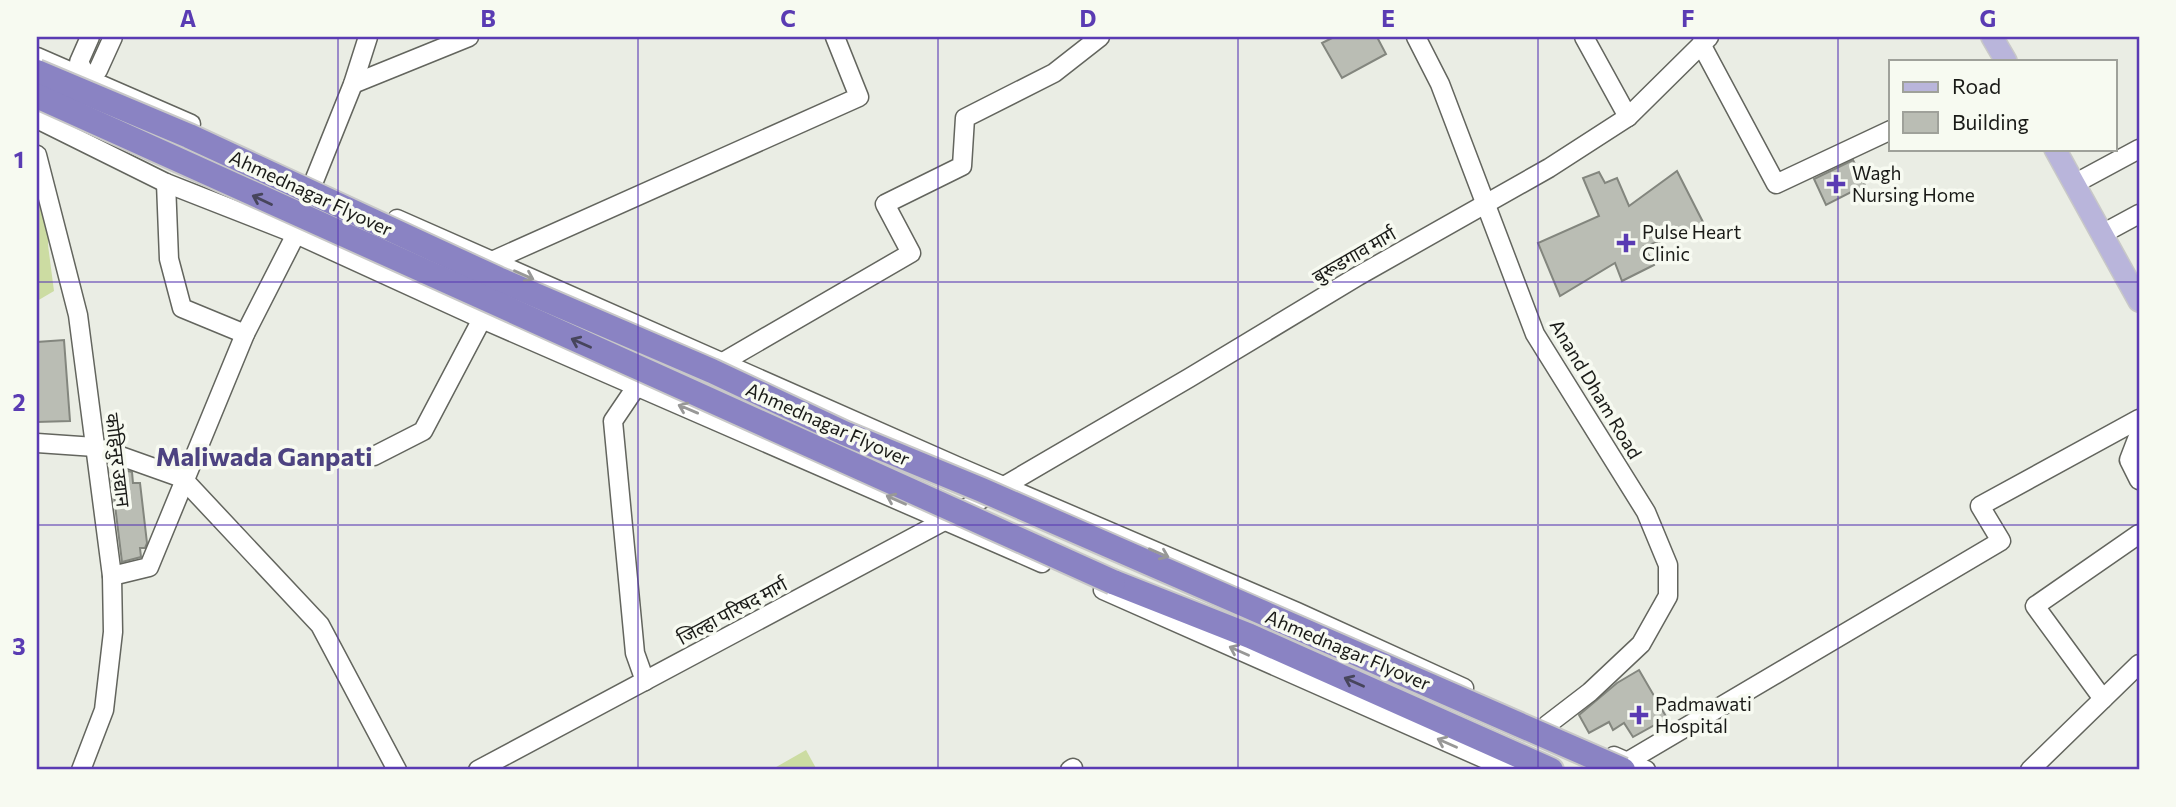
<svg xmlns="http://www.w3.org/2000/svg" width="2176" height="807" viewBox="0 0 2176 807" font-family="Commissioner,'Noto Sans Devanagari',sans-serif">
	<rect width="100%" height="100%" fill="#eaede4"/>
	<g fill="#ccdca2">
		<path d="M 37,177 L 49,230 L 48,245 L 54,291 L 37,301 Z"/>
		<path d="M 806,750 L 817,770 L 771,770 Z"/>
	</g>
	<g fill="#babdb4" stroke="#83867e" stroke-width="2">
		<path d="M 1334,37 L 1377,37 L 1386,54 L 1342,78 L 1322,43 Z"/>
		<path d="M 1853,160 L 1865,185 L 1826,205 L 1814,179 Z"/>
		<path d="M 1677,171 L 1706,228 L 1644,246 L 1654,265 L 1622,281 L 1615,263 L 1560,296 L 1538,243 L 1599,216 L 1583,178 L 1599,172 L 1605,183 L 1617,178 L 1629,206 Z"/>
		<path d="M 64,340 L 70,421 L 37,422 L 37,342 Z"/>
		<path d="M 128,471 L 132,472 L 133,483 L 140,483 L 147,543 L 145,548 L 140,548 L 141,557 L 122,562 L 111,473 Z"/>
		<path d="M 1639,670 L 1667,718 L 1633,737 L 1624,723 L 1613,730 L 1609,722 L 1589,733 L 1579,715 L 1617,683 Z"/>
	</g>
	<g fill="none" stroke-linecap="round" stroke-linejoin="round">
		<defs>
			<g id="minor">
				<path d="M 1416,37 L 1440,84 L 1535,334 L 1646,512 L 1668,565 L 1668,596 L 1641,644 L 1590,692 L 1547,725"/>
				<path d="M 1584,37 L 1628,117"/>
				<path d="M 1701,44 L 1776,184 L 1891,130"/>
				<path d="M 37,57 L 191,124"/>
				<path d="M 87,78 L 79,62 L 90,37"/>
				<path d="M 353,84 L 469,37"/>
				<path d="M 83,87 L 87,78 L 98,70 L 113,37"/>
				<path d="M 37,119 L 166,183 L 296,234 L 482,319 L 1042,563"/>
				<path d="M 37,155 L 78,315 L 112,576 L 113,632 L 104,710 L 81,770"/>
				<path d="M 314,181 L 353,84 L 368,37"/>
				<path d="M 166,183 L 169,259 L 182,308 L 245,334"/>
				<path d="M 2074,184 L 2139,149"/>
				<path d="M 397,219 L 959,467 L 1297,612 L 1464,688"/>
				<path d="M 2102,234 L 2139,214"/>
				<path d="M 492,261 L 859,97 L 835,37"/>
				<path d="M 723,362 L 911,253 L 885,204 L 962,166 L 965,118 L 1054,73 L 1100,37"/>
				<path d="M 636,387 L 613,421 L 635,653 L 645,681"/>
				<path d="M 2139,434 L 2129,460 L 2139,480"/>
				<path d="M 37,443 L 95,447 L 185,479"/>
				<path d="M 374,456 L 423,431 L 482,319"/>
				<path d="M 185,481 L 320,625 L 397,770"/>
				<path d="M 112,576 L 149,567 L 245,334 L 296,234"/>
				<path d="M 1103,590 L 1510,770"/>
				<path d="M 2103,699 L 2035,606 L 2139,534"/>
				<path d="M 1614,756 L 1646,770"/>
				<path d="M 1620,766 L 2001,541 L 1980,506 L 2139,419"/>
				<path d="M 478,770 L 944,521 L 1189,378 L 1358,276 L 1549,168 L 1628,117 L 1709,37"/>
				<path d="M 1070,770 L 1073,768"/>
				<path d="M 2030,770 L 2139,664"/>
			</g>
			<g id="major">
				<path d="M 1992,37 L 2006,61"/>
				<path d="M 2055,149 L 2139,301"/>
			</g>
			<path id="highway" d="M 1113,582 L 1250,636 L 1551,770"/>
		</defs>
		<use href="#minor" stroke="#63655e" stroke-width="21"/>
		<use href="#major" stroke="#c8c8c8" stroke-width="24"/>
		<use href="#highway" stroke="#c8c8c8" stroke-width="28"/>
		<use href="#minor" stroke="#fff" stroke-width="18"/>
		<use href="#major" stroke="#b9b5db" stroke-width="21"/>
		<use href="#highway" stroke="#8a83c3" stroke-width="24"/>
		<defs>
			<g id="highway-bridge">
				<path d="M 37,72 L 189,136 L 498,279 L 712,371 L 844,433 L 982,490 L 1623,770"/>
				<path d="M 37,96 L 1113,582"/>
			</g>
		</defs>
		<use href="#highway-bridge" stroke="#c8c8c8" stroke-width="28" stroke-linecap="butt"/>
		<use href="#highway-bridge" stroke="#8a83c3" stroke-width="24"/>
	</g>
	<defs><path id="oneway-shaft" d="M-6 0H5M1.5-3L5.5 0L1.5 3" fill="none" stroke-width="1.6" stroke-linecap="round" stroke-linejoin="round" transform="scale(1.75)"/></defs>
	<g stroke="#47455c">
		<use href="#oneway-shaft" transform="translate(262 200) rotate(-155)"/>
		<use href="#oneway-shaft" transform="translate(581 343) rotate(-156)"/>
		<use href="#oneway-shaft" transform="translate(1354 682) rotate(-156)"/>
	</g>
	<g stroke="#989897">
		<use href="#oneway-shaft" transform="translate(524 275) rotate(24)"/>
		<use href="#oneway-shaft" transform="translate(688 409) rotate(-157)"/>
		<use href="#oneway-shaft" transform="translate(896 500) rotate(-156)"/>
		<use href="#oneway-shaft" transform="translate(1159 553) rotate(23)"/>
		<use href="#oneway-shaft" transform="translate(1239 651) rotate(-156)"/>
		<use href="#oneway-shaft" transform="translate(1447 743) rotate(-156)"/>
	</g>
	<path fill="none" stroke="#5a3bb3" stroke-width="2" stroke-opacity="0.55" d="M 338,37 L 338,770M 638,37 L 638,770M 938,37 L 938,770M 1238,37 L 1238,770M 1538,37 L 1538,770M 1838,37 L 1838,770M 37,282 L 2139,282M 37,525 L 2139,525"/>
	<g fill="#5a3bb3" stroke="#f7faf1" stroke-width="2.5">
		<path d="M1832.5 173.5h7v7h7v7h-7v7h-7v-7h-7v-7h7z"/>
		<path d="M1622.5 232.5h7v7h7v7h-7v7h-7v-7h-7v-7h7z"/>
		<path d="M1635.5 704.5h7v7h7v7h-7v7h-7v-7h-7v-7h7z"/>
	</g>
	<g text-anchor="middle" stroke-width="7" stroke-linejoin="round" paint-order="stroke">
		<g font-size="19" fill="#1a1b18" stroke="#f7faf1" text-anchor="start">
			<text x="1852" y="180">Wagh<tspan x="1852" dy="22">Nursing Home</tspan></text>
			<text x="1642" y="239">Pulse Heart<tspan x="1642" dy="22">Clinic</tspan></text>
			<text x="1655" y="711">Padmawati<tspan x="1655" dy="22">Hospital</tspan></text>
		</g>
		<g font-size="19" fill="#1a1b18" stroke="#f7faf1">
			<text transform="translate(311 193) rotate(25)" y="7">Ahmednagar Flyover</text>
			<text transform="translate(1354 255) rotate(-30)" y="7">बुरूडगाव मार्ग</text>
			<text transform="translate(1596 389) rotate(59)" y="7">Anand Dham Road</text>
			<text transform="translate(828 424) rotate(24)" y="7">Ahmednagar Flyover</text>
			<text transform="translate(118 460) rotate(83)" y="7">कोहिनुर उद्यान</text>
			<text transform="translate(732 611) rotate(-28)" y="7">जिल्हा परिषद मार्ग</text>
			<text transform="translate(1348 650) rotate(23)" y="7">Ahmednagar Flyover</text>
		</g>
		<g font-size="26" font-weight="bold" fill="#4d4381" stroke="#f7faf1">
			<text x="264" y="466">Maliwada Ganpati</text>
		</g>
	</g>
	<rect width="2176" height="807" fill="none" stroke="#f7faf1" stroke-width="77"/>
	<rect x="1889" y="60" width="228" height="91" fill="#f7faf1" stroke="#9fa19a" stroke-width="2"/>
	<rect x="1903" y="82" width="35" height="10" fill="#b9b5db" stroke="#9fa19a" stroke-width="2"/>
	<text x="1952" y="94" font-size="21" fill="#1a1b18">Road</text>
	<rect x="1903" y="112" width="35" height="21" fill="#babdb4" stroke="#9fa19a" stroke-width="2"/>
	<text x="1952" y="130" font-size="21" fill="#1a1b18">Building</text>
	<rect x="38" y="38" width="2100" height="730" fill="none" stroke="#5a3bb3" stroke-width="2.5"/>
	<g font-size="23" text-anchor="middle" font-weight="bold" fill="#5a3bb3">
		<text x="188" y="27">A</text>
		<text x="488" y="27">B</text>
		<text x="788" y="27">C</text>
		<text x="1088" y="27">D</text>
		<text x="1388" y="27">E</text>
		<text x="1688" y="27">F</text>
		<text x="1988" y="27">G</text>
		<text x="19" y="168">1</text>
		<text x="19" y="411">2</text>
		<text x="19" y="655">3</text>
	</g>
</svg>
